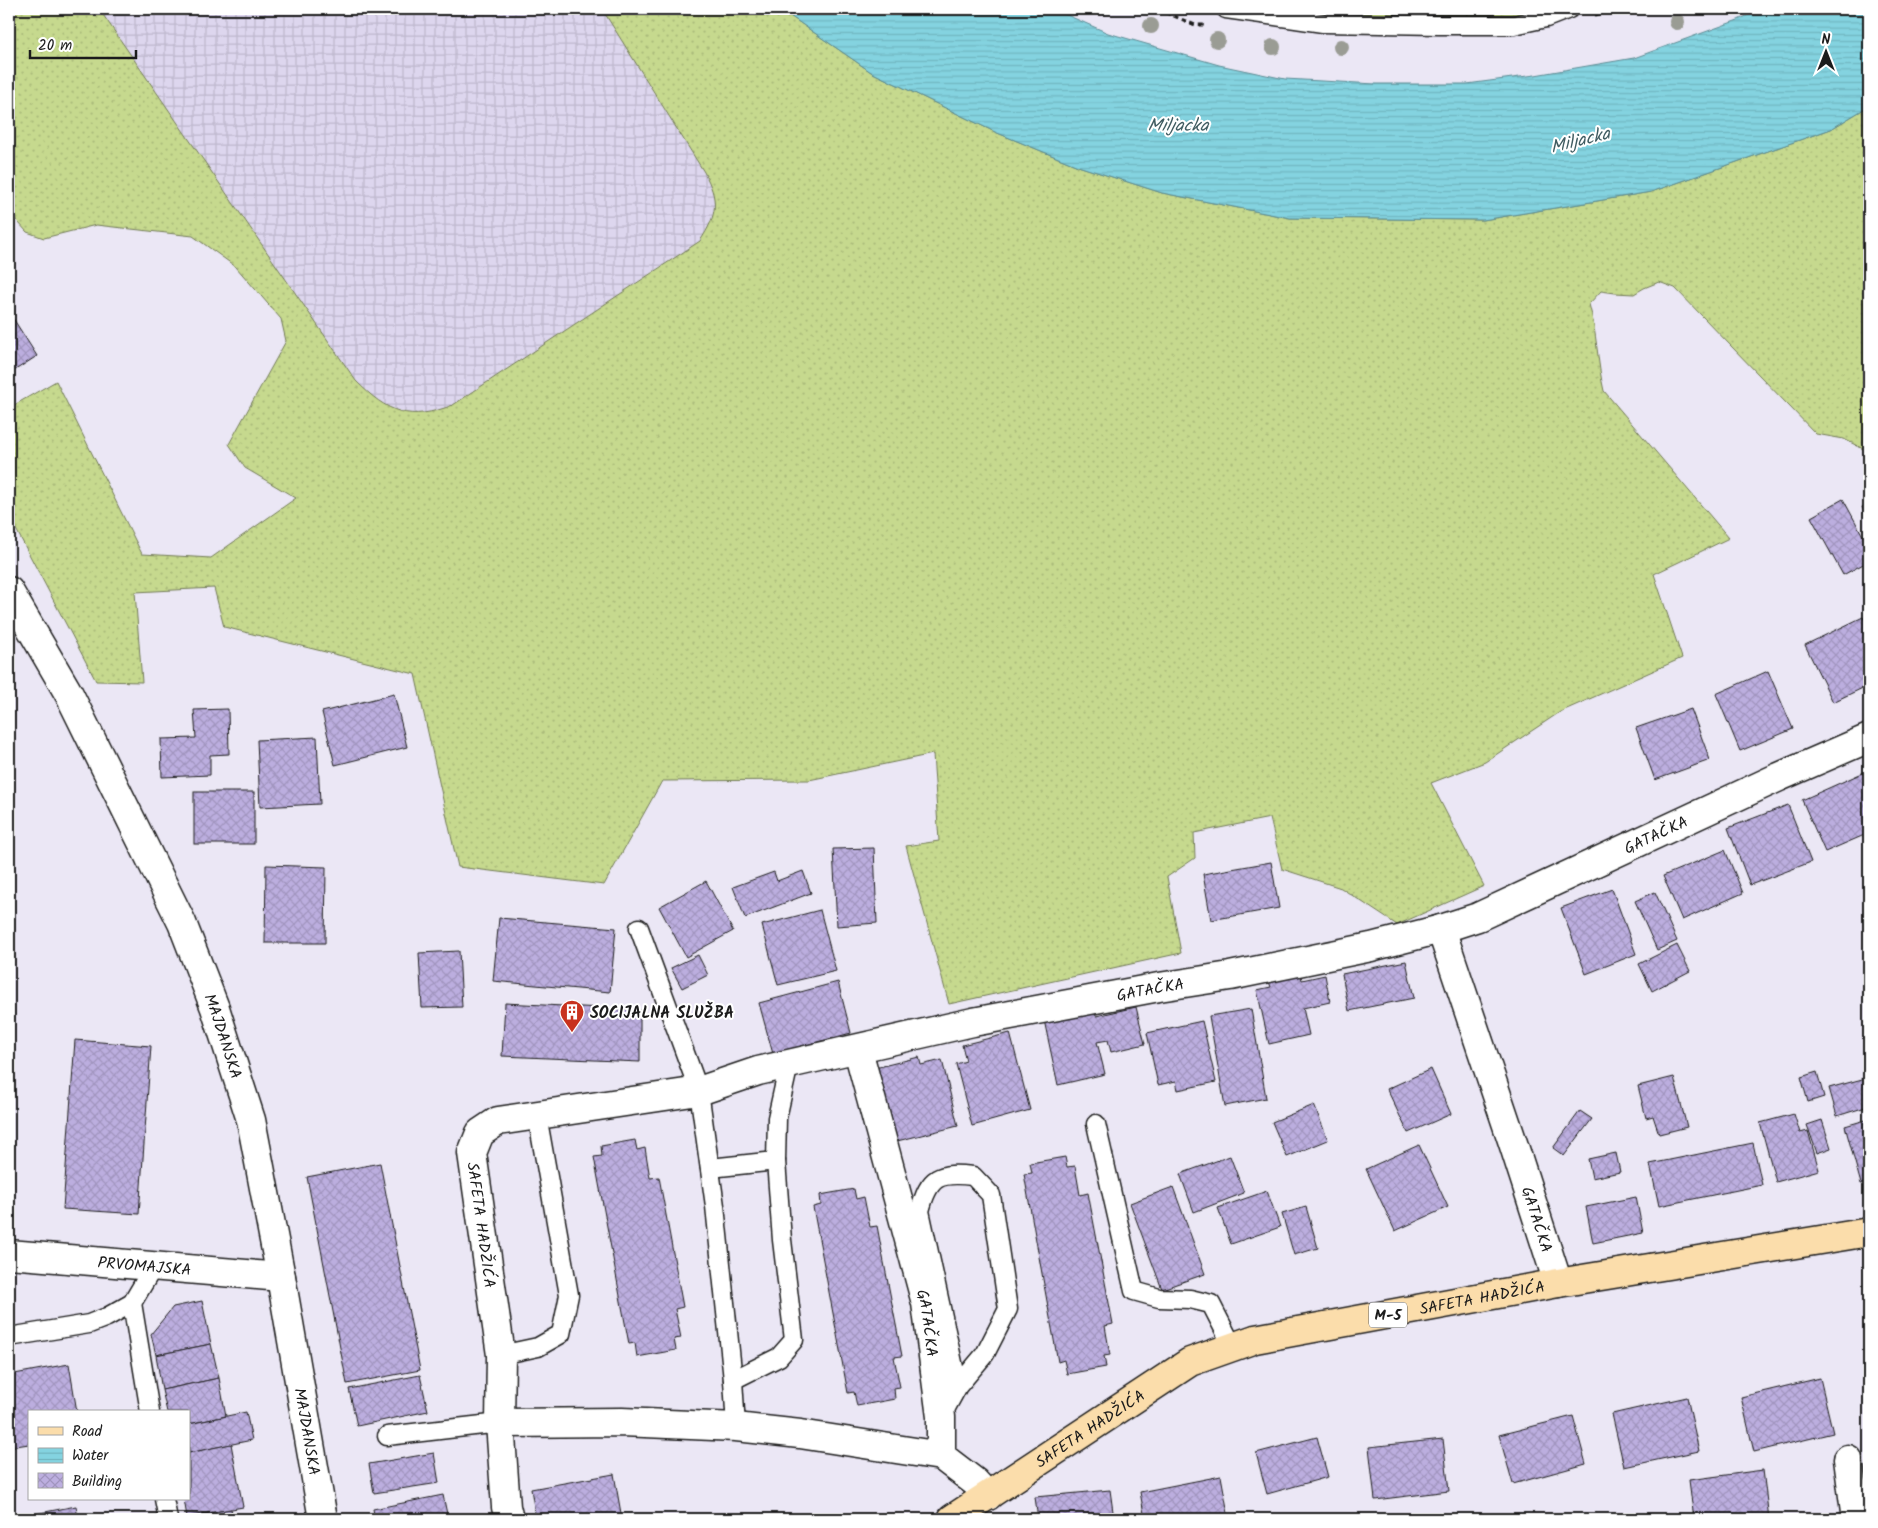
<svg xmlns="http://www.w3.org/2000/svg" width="1878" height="1528" viewBox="0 0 1878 1528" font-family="Kalam,sans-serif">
	<defs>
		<pattern id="industrial-grid" width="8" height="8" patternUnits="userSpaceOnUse" patternTransform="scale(1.25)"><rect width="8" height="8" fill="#ddd6ee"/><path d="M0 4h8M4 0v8" fill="none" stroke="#bdb7cc"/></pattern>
		<pattern id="grass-dots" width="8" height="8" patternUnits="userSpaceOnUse" patternTransform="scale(1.25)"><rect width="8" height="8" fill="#c6d98e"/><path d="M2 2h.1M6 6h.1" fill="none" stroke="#aaba7a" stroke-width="1.8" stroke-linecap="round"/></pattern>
		<pattern id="water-rules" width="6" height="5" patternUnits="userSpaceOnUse" patternTransform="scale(1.25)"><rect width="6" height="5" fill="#84d3e0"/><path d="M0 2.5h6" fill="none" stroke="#71b5c0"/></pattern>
		<pattern id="building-cross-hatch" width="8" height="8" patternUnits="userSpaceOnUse" patternTransform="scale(1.25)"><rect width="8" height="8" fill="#bcaedf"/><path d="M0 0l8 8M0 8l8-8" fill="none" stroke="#a195bf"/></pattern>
	</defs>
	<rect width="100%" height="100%" fill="#ebe7f5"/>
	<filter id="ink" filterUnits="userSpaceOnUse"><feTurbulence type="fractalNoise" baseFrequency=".02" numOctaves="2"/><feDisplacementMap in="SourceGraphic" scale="10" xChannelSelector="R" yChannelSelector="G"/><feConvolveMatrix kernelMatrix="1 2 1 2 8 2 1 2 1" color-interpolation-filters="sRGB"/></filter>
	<g filter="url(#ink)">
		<path fill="url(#industrial-grid)" d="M 99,9 L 602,9 L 704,172 L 713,189 L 716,206 L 710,225 L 700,241 L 453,405 L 433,413 L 413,414 L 393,410 L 373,398 L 356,381 Z"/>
		<g fill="url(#grass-dots)" stroke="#717a55">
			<path d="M 9,9 L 99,9 L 356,381 C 388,413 409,422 453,405 L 700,241 C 718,214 719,200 704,172 L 602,9 L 780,9 L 871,72 L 995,132 L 1078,166 L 1162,193 L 1290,218 L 1483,220 L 1651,192 L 1831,129 L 1869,106 L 1869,452 L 1844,439 L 1816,434 L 1675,288 L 1659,282 L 1644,288 L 1634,294 L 1615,293 L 1601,291 L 1589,304 C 1597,332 1597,362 1604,391 L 1729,538 L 1654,574 L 1682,658 L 1560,712 L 1485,762 L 1431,783 L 1484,886 L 1397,925 L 1341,888 L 1282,869 L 1270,818 L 1194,833 L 1195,858 L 1167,877 L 1181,953 L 949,1004 L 906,846 L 939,841 L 933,754 L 809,780 L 662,781 L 604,885 L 458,867 L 415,674 L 224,627 L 214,588 L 135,592 L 142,682 L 96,681 L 9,516 L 9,408 L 56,381 L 142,554 L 211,558 L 296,498 L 245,468 L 229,444 L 286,341 L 281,319 L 236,267 L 193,236 L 96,225 L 44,238 L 27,232 L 9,212 Z"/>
			<path d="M 1467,9 L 1553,9 L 1539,17 L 1468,17 Z"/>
		</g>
		<path fill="#c6d98e" stroke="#717a55" d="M 1262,9 L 1467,9 L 1468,17 L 1277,13 Z"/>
		<path fill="url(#water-rules)" stroke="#5a8a92" d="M 780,9 L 1053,9 L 1108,33 L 1219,65 L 1285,79 L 1376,84 L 1467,84 L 1535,75 L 1634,58 L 1738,20 L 1761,9 L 1869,9 L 1869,106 L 1831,129 L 1651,192 L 1483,220 L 1290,218 L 1162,193 L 1078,166 L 995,132 L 871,72 Z"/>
		<g fill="url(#building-cross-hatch)" stroke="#1c1c1c">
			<path d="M 9,312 L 37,356 L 9,374 Z"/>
			<path d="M 1843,499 L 1869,547 L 1869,561 L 1843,575 L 1811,517 Z"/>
			<path d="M 1869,504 L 1869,525 L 1862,507 Z"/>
			<path d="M 1863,617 L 1869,629 L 1869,685 L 1833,702 L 1805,645 Z"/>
			<path d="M 1768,671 L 1793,729 L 1740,751 L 1716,694 Z"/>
			<path d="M 394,694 L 407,747 L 335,765 L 322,712 Z"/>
			<path d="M 228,709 L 229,754 L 210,755 L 210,775 L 162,777 L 161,739 L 196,738 L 194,710 Z"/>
			<path d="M 1691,709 L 1710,760 L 1655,780 L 1636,728 Z"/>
			<path d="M 317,737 L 320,804 L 260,807 L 257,740 Z"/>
			<path d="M 1869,770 L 1869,833 L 1825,852 L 1802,800 Z"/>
			<rect x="194" y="792" width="60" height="52"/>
			<path d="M 1788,805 L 1811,862 L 1750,885 L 1728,828 Z"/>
			<path d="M 874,848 L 877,923 L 837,926 L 833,849 Z"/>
			<path d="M 1725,850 L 1743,893 L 1682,920 L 1663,876 Z"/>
			<path d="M 1271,862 L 1279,908 L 1211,920 L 1203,874 Z"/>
			<path d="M 266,865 L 326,867 L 325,943 L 265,943 Z"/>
			<path d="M 803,871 L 811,893 L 745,918 L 733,887 L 774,872 L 777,881 Z"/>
			<path d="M 706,881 L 733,931 L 686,957 L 659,907 Z"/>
			<path d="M 1612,889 L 1636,954 L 1586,974 L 1561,908 Z"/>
			<path d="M 1655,892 L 1677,941 L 1657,950 L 1635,901 Z"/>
			<path d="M 820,910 L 836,971 L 778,985 L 762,925 Z"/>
			<path d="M 499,918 L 616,928 L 610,992 L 493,981 Z"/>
			<path d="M 1677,945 L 1690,971 L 1652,991 L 1639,964 Z"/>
			<path d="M 459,951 L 462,1007 L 422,1008 L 419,953 Z"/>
			<path d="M 698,955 L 708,975 L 682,988 L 671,968 Z"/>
			<path d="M 1406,961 L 1414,998 L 1349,1011 L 1342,974 Z"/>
			<path d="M 1300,972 L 1302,980 L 1325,975 L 1330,1002 L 1303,1008 L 1309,1035 L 1269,1044 L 1257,990 L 1271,987 L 1268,979 Z"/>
			<path d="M 838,982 L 851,1033 L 773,1054 L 759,1003 Z"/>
			<path d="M 505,1003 L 640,1010 L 640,1062 L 502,1056 Z"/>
			<path d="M 1136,1007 L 1145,1044 L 1111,1052 L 1108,1040 L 1097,1042 L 1105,1074 L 1058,1085 L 1044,1020 L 1094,1008 L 1096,1016 Z"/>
			<path d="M 1251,1009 L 1266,1098 L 1225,1106 L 1209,1016 Z"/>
			<path d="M 1202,1021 L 1216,1082 L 1178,1090 L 1176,1081 L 1158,1085 L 1147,1033 Z"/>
			<path d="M 1010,1033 L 1030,1110 L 972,1126 L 956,1064 L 966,1061 L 962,1045 Z"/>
			<path d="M 75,1040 L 151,1046 L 139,1214 L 63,1209 Z"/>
			<path d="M 919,1057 L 921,1065 L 942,1060 L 958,1126 L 893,1142 L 875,1068 Z"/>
			<path d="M 1431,1069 L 1451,1114 L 1408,1133 L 1387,1089 Z"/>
			<path d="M 1817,1072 L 1824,1097 L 1808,1102 L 1801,1077 Z"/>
			<path d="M 1674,1077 L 1687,1127 L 1659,1134 L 1653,1116 L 1646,1118 L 1638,1086 Z"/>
			<path d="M 1866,1078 L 1869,1091 L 1869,1106 L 1837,1116 L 1829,1088 Z"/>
			<path d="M 1314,1105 L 1328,1140 L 1287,1157 L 1272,1122 Z"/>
			<path d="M 1580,1111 L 1592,1119 L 1564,1156 L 1553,1148 Z"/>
			<path d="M 1794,1114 L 1800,1133 L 1808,1131 L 1819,1170 L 1776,1182 L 1760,1123 Z"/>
			<path d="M 1869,1119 L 1869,1182 L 1861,1184 L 1845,1126 Z"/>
			<path d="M 1822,1120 L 1831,1148 L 1817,1153 L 1807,1125 Z"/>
			<path d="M 635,1140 L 637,1150 L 645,1148 L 650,1178 L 659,1177 L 683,1307 L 675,1309 L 681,1338 L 674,1339 L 676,1350 L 637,1357 L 635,1343 L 629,1344 L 594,1157 L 602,1156 L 601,1146 Z"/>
			<path d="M 1753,1143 L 1762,1185 L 1659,1206 L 1650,1164 Z"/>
			<path d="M 1419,1145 L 1448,1207 L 1395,1231 L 1366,1169 Z"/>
			<path d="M 1616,1153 L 1620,1172 L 1592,1178 L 1588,1159 Z"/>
			<path d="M 1230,1156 L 1244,1193 L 1194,1212 L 1180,1174 Z"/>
			<path d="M 1065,1157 L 1067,1167 L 1075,1166 L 1080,1195 L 1088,1193 L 1113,1324 L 1105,1326 L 1110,1355 L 1104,1356 L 1106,1367 L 1067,1374 L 1064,1360 L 1058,1362 L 1024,1174 L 1032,1173 L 1030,1163 Z"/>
			<path d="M 380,1163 L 420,1370 L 347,1384 L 307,1177 Z"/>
			<path d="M 1173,1187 L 1205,1274 L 1162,1289 L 1130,1203 Z"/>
			<path d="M 854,1189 L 856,1199 L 864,1197 L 870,1227 L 877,1226 L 902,1356 L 894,1357 L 900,1387 L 894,1388 L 895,1399 L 857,1406 L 854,1392 L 848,1393 L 813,1207 L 821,1205 L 820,1195 Z"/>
			<path d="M 1267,1191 L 1280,1227 L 1231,1244 L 1218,1208 Z"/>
			<path d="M 1636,1197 L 1643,1233 L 1593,1243 L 1586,1207 Z"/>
			<path d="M 1306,1207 L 1318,1248 L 1294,1255 L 1282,1214 Z"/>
			<path d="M 202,1301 L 211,1344 L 156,1355 L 151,1334 L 173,1307 Z"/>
			<path d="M 211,1344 L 219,1378 L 162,1390 L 156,1355 Z"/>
			<path d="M 69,1364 L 77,1412 L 29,1412 L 29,1444 L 9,1447 L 9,1375 Z"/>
			<path d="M 420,1375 L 428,1411 L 357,1426 L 349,1389 Z"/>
			<path d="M 219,1378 L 226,1416 L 189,1424 L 189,1412 L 167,1412 L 162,1390 Z"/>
			<path d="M 1820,1378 L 1833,1433 L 1754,1452 L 1741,1397 Z"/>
			<path d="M 1687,1397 L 1699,1451 L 1624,1467 L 1612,1414 Z"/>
			<path d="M 246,1412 L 252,1440 L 189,1453 L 189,1424 Z"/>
			<path d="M 1573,1416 L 1586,1464 L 1513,1484 L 1499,1435 Z"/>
			<path d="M 1317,1437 L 1328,1477 L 1267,1494 L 1256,1453 Z"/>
			<path d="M 1443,1439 L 1449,1491 L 1375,1500 L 1369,1447 Z"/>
			<path d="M 231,1444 L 243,1507 L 187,1517 L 184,1499 L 189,1499 L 189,1453 Z"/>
			<path d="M 434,1453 L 439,1483 L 374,1493 L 369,1464 Z"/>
			<path d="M 1763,1470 L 1769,1519 L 1694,1519 L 1689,1480 Z"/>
			<path d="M 614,1474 L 622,1519 L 536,1519 L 531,1489 Z"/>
			<path d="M 1221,1476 L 1229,1519 L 1145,1519 L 1140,1492 Z"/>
			<path d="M 1110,1490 L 1114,1519 L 1038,1519 L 1035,1497 Z"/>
			<path d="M 443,1495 L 448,1519 L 375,1519 L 373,1509 Z"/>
			<path d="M 76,1506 L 78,1519 L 9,1519 Z"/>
			<path d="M 231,1509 L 233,1519 L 187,1519 L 187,1517 Z"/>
		</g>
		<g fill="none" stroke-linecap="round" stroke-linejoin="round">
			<defs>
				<g id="service">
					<path d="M 1226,9 L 1323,23 L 1439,25 L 1514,25 L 1546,18 L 1569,9"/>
					<path d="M 639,928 L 699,1091 L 715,1206 L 733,1380 L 736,1427"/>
					<path d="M 1096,1124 L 1134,1291 L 1159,1298 L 1190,1299 L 1211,1304 L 1233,1347"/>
					<path d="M 710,1168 L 776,1161"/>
					<path d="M 132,1303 L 150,1412"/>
					<path d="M 9,1337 L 89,1324 L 107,1317 L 132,1303 L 154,1266"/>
					<path d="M 501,1355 L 538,1347 L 561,1334 L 569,1295 L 537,1115"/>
					<path d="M 733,1380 L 779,1357 L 794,1340 L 782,1240 L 776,1161 L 777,1118 L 789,1064"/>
					<path d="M 941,1417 L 958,1386 L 985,1354 L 1008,1309 L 991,1195 L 973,1176 C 939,1172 929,1176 920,1211 L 958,1386"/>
					<path d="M 387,1436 L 500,1423"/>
					<path d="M 164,1499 L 168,1519"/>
				</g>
				<g id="minor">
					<path id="s1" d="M 1441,929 L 1513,1143 L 1558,1283"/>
					<path id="s2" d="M 858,1050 L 926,1303 L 941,1417 L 941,1456"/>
					<path id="s3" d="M 9,1254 L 281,1277"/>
					<path d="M 500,1423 L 622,1422 L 736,1427 L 800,1434 L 941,1456 L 975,1482 L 988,1496"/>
					<path d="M 1848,1459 L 1856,1519"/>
					<path id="s4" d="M 509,1519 L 506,1507 L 500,1423 L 501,1355 L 472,1153 L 480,1133 L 498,1121 L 699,1091 L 758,1071 L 973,1022 L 1159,987 L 1230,976 L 1371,947 L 1441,929 L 1478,917 L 1779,777 L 1869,738"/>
				</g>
				<g id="tertiary">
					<path id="s5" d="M 9,591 L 69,694 L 182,923 L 215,1008 L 251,1120 L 281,1277 L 323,1519"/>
				</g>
				<g id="primary">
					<path id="s6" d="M 952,1519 L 1190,1362 L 1255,1339 L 1558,1283 L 1869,1232"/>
				</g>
			</defs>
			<use href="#service" stroke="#1c1c1c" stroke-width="21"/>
			<use href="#minor" stroke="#1c1c1c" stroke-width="31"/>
			<use href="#tertiary" stroke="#1c1c1c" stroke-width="31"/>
			<use href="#primary" stroke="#1c1c1c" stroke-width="31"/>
			<g stroke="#1c1c1c" stroke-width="3" stroke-dasharray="5 4" stroke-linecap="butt">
				<path d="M 1157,9 L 1195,25 L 1204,25"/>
				<path d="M 1595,15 L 1616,9"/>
			</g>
			<use href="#service" stroke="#fff" stroke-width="18"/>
			<use href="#minor" stroke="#fff" stroke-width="28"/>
			<use href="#tertiary" stroke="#fff" stroke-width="28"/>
			<use href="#primary" stroke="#fbddab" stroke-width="28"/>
		</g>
		<g fill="#9a9c94">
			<circle cx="1677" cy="22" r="8"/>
			<circle cx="1151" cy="26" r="8"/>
			<circle cx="1217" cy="40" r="8"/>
			<circle cx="1273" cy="47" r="8"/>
			<circle cx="1341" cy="47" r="8"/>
		</g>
	</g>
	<defs>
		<symbol id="building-pin" viewBox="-11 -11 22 30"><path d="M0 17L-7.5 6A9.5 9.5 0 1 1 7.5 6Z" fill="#c8321e" stroke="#fff"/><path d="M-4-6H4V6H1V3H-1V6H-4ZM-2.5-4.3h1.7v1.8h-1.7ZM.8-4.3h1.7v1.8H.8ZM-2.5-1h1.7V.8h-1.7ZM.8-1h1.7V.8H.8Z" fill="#fff"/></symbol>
	</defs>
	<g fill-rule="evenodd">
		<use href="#building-pin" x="558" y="998" width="28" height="38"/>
	</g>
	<g text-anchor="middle" stroke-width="4" stroke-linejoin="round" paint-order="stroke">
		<rect fill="#fff" stroke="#606060" stroke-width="1" x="1369" y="1302.5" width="38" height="25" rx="4"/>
		<g font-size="15" font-weight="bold" fill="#1c1c1c">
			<text x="1388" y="1320">M-5</text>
		</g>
		<g font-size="16" fill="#1c1c1c" stroke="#fff">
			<text dy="6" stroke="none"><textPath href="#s4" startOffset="1610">GATAČKA</textPath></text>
			<text dy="6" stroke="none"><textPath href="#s4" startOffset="1078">GATAČKA</textPath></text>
			<text dy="6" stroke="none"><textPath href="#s5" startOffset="495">MAJDANSKA</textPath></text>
			<text dy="6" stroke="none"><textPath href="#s1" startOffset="306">GATAČKA</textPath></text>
			<text transform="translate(482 1225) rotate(82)" y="6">SAFETA HADŽIĆA</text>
			<text dy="6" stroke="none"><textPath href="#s3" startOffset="136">PRVOMAJSKA</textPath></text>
			<text dy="6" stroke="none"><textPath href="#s6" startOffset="585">SAFETA HADŽIĆA</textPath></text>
			<text dy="6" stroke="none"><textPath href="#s2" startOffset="282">GATAČKA</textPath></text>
			<text dy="6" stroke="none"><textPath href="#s6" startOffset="165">SAFETA HADŽIĆA</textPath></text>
			<text dy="6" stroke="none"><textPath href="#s5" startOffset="900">MAJDANSKA</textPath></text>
		</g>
		<g font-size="16" font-weight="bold" fill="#1c1c1c" stroke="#fff" text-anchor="start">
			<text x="590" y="1018">SOCIJALNA SLUŽBA</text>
		</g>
		<g font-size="18" font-style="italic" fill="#405c61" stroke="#fff">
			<text x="1178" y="131">Miljacka</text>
			<text transform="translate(1580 140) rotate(-14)" y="6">Miljacka</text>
		</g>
	</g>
	<rect width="1878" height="1528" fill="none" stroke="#fff" stroke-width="30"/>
	<rect x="15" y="15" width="1848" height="1498" fill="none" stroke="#1c1c1c" stroke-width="2" filter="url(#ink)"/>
	<rect x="28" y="1410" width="162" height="90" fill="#ffffff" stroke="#a4a4a4"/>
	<rect x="38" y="1427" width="25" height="8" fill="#fbddab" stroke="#a4a4a4"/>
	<text x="72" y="1436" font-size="15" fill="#1c1c1c">Road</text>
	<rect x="38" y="1448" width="25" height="15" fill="url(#water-rules)" stroke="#a4a4a4"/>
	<text x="72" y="1460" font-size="15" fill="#1c1c1c">Water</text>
	<rect x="38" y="1473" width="25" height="15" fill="url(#building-cross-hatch)" stroke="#a4a4a4"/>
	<text x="72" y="1486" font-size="15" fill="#1c1c1c">Building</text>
	<g transform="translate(1826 52)" stroke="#ffffff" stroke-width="4" paint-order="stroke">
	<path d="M0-4L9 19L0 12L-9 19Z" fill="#1c1c1c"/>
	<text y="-8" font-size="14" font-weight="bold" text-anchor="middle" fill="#1c1c1c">N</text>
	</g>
	<path d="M30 50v8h106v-8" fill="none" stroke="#1c1c1c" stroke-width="2.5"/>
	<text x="38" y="50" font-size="15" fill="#1c1c1c" stroke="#ffffff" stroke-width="4" paint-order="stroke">20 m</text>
</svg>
